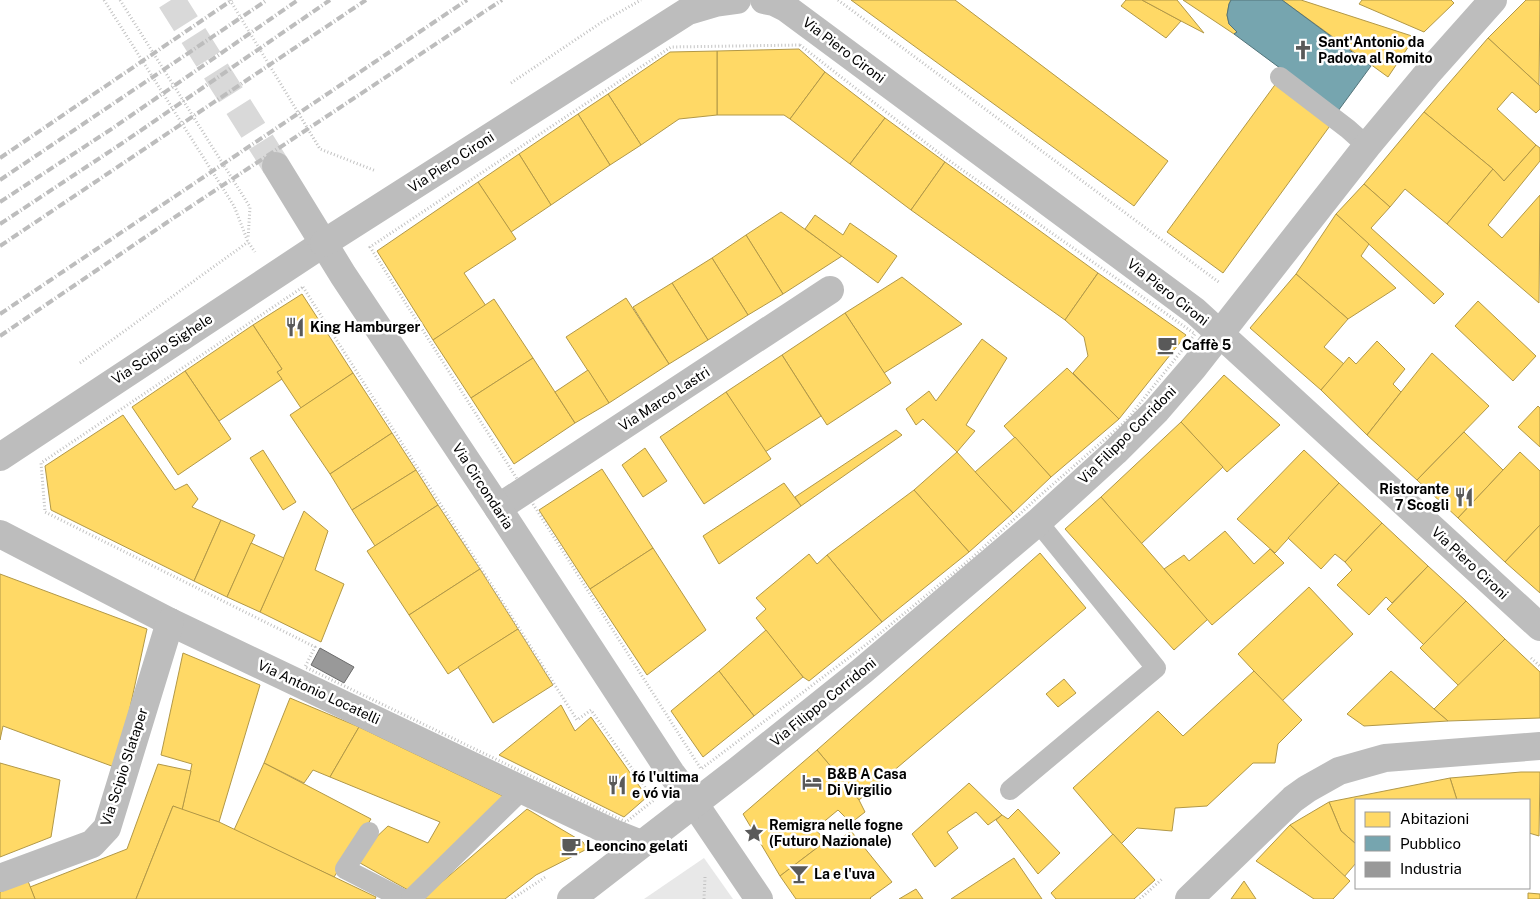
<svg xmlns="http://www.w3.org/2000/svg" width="1540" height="899" viewBox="0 0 1540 899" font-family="'Public Sans',sans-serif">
	<rect width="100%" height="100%" fill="#fff"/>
	<path fill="#e8e8e8" d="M 704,858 L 733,899 L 644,899 Z"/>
	<g fill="#ffd966" stroke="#b29847">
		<path d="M 851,0 L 955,0 L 1168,161 L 1134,206 Z"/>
		<path d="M 1126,0 L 1142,0 L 1181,21 L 1166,38 L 1121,6 Z"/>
		<path d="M 1142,0 L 1177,0 L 1204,33 L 1181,21 Z"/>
		<path d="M 1183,0 L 1231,0 L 1229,4 L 1227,15 L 1229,24 L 1237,32 L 1234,34 Z"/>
		<path d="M 1282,0 L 1301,0 L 1415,37 L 1388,77 Z"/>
		<path d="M 1362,0 L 1451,0 L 1454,3 L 1424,32 L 1359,4 Z"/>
		<path d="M 1526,0 L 1540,0 L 1539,85 L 1488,38 Z"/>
		<path d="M 1488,38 L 1540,86 L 1540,109 L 1536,113 L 1512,92 L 1497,109 L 1536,145 L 1504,181 L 1493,169 L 1424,112 Z"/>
		<path d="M 799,49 L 825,72 L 790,119 L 784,115 L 717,115 L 717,51 Z"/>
		<path d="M 717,51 L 717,115 L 679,119 L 641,145 L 608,94 L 670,52 Z"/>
		<path d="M 825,72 L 885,118 L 850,164 L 790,119 Z"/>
		<path d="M 1277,82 L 1332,123 L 1223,273 L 1167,232 Z"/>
		<path d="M 608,94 L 641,145 L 610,165 L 578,114 Z"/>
		<path d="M 1424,112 L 1493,169 L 1447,224 L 1405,189 L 1390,207 L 1364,184 Z"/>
		<path d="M 578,114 L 610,165 L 551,205 L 519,154 Z"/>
		<path d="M 885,118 L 945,162 L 911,210 L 850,164 Z"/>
		<path d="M 1536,145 L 1540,148 L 1540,161 L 1488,225 L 1502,238 L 1540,195 L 1539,303 L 1447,224 L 1493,169 L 1504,181 Z"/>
		<path d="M 519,154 L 551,205 L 511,232 L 478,182 Z"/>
		<path d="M 945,162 L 1098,273 L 1065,320 L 911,210 Z"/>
		<path d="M 478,182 L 516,239 L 464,273 L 486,306 L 433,340 L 377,251 Z"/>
		<path d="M 1364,184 L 1390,207 L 1371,228 L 1444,294 L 1434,304 L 1336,214 Z"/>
		<path d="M 781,212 L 842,256 L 783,294 L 746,235 Z"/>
		<path d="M 1336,214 L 1369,244 L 1361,256 L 1396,288 L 1348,319 L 1296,274 Z"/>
		<path d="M 815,215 L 843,235 L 850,223 L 897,256 L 878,283 L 805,229 Z"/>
		<path d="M 746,235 L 783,294 L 748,315 L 712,258 Z"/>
		<path d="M 712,258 L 748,315 L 708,340 L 672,283 Z"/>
		<path d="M 1098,273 L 1186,335 L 1119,419 L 1073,373 L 1088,356 L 1084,337 L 1065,320 Z"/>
		<path d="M 1296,274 L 1348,319 L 1324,347 L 1344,364 L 1321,390 L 1250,328 Z"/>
		<path d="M 902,277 L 962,324 L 884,373 L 845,313 Z"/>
		<path d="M 672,283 L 708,340 L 669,364 L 633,307 Z"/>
		<path d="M 302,294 L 353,373 L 301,408 L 277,372 L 282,369 L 253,325 Z"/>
		<path d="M 626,298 L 669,364 L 609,403 L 566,337 Z"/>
		<path d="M 494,299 L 533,358 L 471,398 L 433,340 Z"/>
		<path d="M 1478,301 L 1536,356 L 1513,381 L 1455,326 Z"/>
		<path d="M 845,313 L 891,383 L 827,425 L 782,355 Z"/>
		<path d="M 253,325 L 282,369 L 277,372 L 282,379 L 219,421 L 185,371 Z"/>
		<path d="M 982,339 L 1007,358 L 966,425 L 975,431 L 957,452 L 923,419 L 916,425 L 906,409 L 929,391 L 936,401 Z"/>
		<path d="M 1377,341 L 1405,369 L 1393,384 L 1401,392 L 1367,435 L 1321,390 L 1349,357 L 1356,364 Z"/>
		<path d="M 1432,353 L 1489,406 L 1417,480 L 1367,435 Z"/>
		<path d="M 782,355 L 821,416 L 765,452 L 726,392 Z"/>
		<path d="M 533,358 L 575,423 L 514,464 L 471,398 Z"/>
		<path d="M 1067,368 L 1119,419 L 1051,477 L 1004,426 Z"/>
		<path d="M 588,370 L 609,403 L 575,423 L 555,392 Z"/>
		<path d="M 185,371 L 231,439 L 178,475 L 132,407 Z"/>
		<path d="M 353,373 L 392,433 L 330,474 L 290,415 Z"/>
		<path d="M 1224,375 L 1280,425 L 1227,472 L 1181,422 Z"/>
		<path d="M 726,392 L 771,459 L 704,504 L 660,437 Z"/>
		<path d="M 1538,406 L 1540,408 L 1540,447 L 1518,427 Z"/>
		<path d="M 123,415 L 175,490 L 187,484 L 198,499 L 192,507 L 221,520 L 194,581 L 51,510 L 45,466 Z"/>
		<path d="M 1181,422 L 1223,467 L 1141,544 L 1101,497 Z"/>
		<path d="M 896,430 L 902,435 L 801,506 L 795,497 Z"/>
		<path d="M 1464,432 L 1503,470 L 1458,518 L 1417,480 Z"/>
		<path d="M 392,433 L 416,470 L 352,510 L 330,474 Z"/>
		<path d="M 1015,437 L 1051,477 L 1013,513 L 975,472 Z"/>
		<path d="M 645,448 L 667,481 L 643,497 L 622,465 Z"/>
		<path d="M 263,450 L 296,502 L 283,510 L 250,458 Z"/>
		<path d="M 1304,450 L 1339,483 L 1275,553 L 1237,519 Z"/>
		<path d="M 957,452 L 1013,513 L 969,552 L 914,490 Z"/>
		<path d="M 1520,452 L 1540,471 L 1540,525 L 1505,562 L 1458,518 Z"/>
		<path d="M 602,469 L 653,548 L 590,589 L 539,510 Z"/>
		<path d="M 416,470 L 438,505 L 375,546 L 352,510 Z"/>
		<path d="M 784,483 L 801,506 L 719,564 L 703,536 Z"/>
		<path d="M 1339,483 L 1382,523 L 1345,562 L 1335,554 L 1321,569 L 1288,538 Z"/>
		<path d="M 914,490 L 969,552 L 882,622 L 827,555 Z"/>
		<path d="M 1101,497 L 1208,619 L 1174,650 L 1065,529 Z"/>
		<path d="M 438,505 L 480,569 L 409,615 L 367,551 Z"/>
		<path d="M 304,511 L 328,531 L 315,570 L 344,584 L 321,642 L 260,612 Z"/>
		<path d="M 221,520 L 255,535 L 227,597 L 194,581 Z"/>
		<path d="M 1382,523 L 1428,566 L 1392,603 L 1386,597 L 1369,615 L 1337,585 L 1352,570 L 1345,562 Z"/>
		<path d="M 1540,525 L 1540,593 L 1505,562 Z"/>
		<path d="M 1225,531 L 1254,564 L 1270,549 L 1284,563 L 1212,625 L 1164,569 L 1184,555 L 1189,561 Z"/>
		<path d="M 251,543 L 284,558 L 260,612 L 227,597 Z"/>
		<path d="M 653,548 L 706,630 L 647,675 L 590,589 Z"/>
		<path d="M 1040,553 L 1086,608 L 859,800 L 817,750 Z"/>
		<path d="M 809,554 L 817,564 L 827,555 L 882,622 L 809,681 L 803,677 L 756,618 L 766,609 L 756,598 Z"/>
		<path d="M 1428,566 L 1466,601 L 1424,645 L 1387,609 Z"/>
		<path d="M 480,569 L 518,629 L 448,674 L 409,615 Z"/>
		<path d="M 0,574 L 147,629 L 117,768 L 3,726 L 0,740 Z"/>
		<path d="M 1309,587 L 1353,634 L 1282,701 L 1238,654 Z"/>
		<path d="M 1466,601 L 1505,639 L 1459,686 L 1420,648 Z"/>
		<path d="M 518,629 L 553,685 L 493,723 L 458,667 Z"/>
		<path d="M 766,630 L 803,677 L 754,716 L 719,671 Z"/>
		<path d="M 1505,639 L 1540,672 L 1540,718 L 1448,721 L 1434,709 Z"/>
		<path d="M 183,653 L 260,685 L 219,822 L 182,810 L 192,764 L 161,755 Z"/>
		<path d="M 719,671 L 754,716 L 703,757 L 671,711 Z"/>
		<path d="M 1254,671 L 1302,720 L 1278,744 L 1275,763 L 1253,763 L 1207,806 L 1175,808 L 1172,831 L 1137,828 L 1121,844 L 1073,788 L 1158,711 L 1183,736 Z"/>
		<path d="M 1391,671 L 1434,709 L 1448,721 L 1364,726 L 1347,714 Z"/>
		<path d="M 1064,679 L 1076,693 L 1058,707 L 1046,694 Z"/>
		<path d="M 290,698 L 359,727 L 330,777 L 313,770 L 304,783 L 264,763 Z"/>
		<path d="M 561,705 L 575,731 L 591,717 L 647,797 L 624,817 L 499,755 Z"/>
		<path d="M 359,727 L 507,798 L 408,890 L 353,859 L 388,826 L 428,843 L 440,822 L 330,777 Z"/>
		<path d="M 817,750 L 859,800 L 865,812 L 851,823 L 838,810 L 815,829 L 826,841 L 780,876 L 743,814 Z"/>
		<path d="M 0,763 L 60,780 L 51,837 L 0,857 Z"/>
		<path d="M 264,763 L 371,819 L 334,877 L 234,830 Z"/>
		<path d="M 158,764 L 191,771 L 182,810 L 173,806 L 136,899 L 35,899 L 30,887 L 127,849 Z"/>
		<path d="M 1521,772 L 1540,772 L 1539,836 L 1529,833 L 1529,800 L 1457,800 L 1450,778 Z"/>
		<path d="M 1450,778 L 1457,800 L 1356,800 L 1356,844 L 1341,831 L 1329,802 Z"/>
		<path d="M 969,783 L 1002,815 L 988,825 L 976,812 L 947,832 L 958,848 L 935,867 L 912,834 Z"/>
		<path d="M 1329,802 L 1341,831 L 1356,844 L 1356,863 L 1344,877 L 1290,825 Z"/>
		<path d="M 173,806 L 219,822 L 376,897 L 375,899 L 136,899 Z"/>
		<path d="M 527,809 L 583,842 L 587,849 L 536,875 L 505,899 L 422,899 Z"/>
		<path d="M 1018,809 L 1060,853 L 1038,874 L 996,820 L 1002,815 L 1008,819 Z"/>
		<path d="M 1290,825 L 1350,881 L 1333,899 L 1314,899 L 1256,861 Z"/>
		<path d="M 851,831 L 892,882 L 870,898 L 871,899 L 796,899 L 780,876 L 826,841 L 829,847 Z"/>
		<path d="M 1113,834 L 1155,880 L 1134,899 L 1056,899 L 1051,893 Z"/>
		<path d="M 1014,858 L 1042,899 L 951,899 Z"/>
		<path d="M 28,881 L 35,899 L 0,899 L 0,892 Z"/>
		<path d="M 1244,881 L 1256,899 L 1231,899 Z"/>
		<path d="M 916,889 L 923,899 L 899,899 Z"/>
		<path d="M 1528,893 L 1540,894 L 1540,899 L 1528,899 Z"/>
	</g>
	<path fill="#76a5af" stroke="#53747a" d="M 1231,0 L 1282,0 L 1371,66 L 1338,111 L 1234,34 L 1237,32 L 1229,24 L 1227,15 L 1229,4 Z"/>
	<path fill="#999" stroke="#6b6b6b" d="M 320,648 L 354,667 L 344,683 L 311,665 Z"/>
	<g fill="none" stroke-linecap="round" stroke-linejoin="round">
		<path stroke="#d9d9d9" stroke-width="28" stroke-dasharray="28 14" stroke-linecap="butt" d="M 171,0 L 276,166"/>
		<g stroke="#c2c2c2" stroke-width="3" stroke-dasharray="1 2.5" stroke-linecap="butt">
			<path d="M 104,0 L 234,206 L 248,242 L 255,252"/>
			<path d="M 120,0 L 250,207 L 248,239"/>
			<path d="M 230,0 L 320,149 L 376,171"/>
			<path d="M 838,0 L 1220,283"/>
			<path d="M 800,45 L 944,157 L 1195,334 L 1126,421 L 1036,499 L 973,557 L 867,644 L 701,769 L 370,247 L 671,47 Z"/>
			<path d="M 511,83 L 602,22 L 641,0"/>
			<path d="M 303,287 L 577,720 L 591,710 L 654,800 L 626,822 L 305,667 L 315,647 L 45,512 L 41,463 Z"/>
			<path d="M 80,363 L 248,242"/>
			<path d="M 1531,658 L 1540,666"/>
			<path d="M 512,899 L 547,876"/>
			<path d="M 704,899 L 705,877"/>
			<path d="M 1140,899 L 1162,879"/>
		</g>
		<g stroke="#bdbdbd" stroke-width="20">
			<path d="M 1280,77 L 1348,129 L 1367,146"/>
			<path d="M 1010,790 L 1156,668 L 1038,522"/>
			<path d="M 369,832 L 345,869 L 403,899"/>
			<path d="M 411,899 L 523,789"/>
		</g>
		<g stroke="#bdbdbd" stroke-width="28">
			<path d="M 0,457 L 324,243"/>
			<path d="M 498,508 L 830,290"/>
			<path d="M 0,534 L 170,622 L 611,832 L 641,844"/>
			<path d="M 0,878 L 92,844 L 107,828 L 170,622"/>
			<path d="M 1189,899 L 1293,799 L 1307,789 L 1339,771 L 1385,758 L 1540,746"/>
		</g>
		<g stroke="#bdbdbd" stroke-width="28">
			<path d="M 764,0 L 774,2 L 786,8 L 1195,311 L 1540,627"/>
			<path d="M 276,166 L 343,275 L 498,508 L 671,773 L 694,803 L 759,899"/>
			<path d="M 324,243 L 688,11 L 715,3 L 737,0"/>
			<path d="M 571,899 L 738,770 L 862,671 L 1038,522 L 1115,452 L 1156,411 L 1193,368 L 1367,146 L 1427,74 L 1493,0"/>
		</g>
		<g stroke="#bdbdbd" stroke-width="4" stroke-dasharray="8 2.5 1 2.5" stroke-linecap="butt">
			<path d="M 0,158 L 232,0"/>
			<path d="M 0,180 L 267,0"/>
			<path d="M 0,202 L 113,128 L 298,0"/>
			<path d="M 0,224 L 124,142 L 330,0"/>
			<path d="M 0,246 L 366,0"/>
			<path d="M 0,314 L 467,0"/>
			<path d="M 0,336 L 172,219 L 502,0"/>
		</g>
	</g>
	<defs>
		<symbol id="church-bare" viewBox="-9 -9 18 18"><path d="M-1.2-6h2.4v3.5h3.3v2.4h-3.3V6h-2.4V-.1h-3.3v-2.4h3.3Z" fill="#595959" stroke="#fff" stroke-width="2.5" paint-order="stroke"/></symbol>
		<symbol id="restaurant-bare" viewBox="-9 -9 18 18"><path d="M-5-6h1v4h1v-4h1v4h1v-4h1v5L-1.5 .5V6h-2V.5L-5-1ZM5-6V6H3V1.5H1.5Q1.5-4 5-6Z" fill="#595959" stroke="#fff" stroke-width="2.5" paint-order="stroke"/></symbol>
		<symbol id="cafe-bare" viewBox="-9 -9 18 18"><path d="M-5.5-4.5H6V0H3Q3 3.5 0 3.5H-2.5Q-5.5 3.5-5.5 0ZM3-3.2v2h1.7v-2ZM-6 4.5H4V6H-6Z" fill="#595959" stroke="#fff" stroke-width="2.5" paint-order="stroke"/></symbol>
		<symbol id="hotel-bare" viewBox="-9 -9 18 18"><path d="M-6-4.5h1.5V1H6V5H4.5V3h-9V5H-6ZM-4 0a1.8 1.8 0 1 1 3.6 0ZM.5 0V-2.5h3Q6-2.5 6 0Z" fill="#595959" stroke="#fff" stroke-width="2.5" paint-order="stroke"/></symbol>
		<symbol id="sight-bare" viewBox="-9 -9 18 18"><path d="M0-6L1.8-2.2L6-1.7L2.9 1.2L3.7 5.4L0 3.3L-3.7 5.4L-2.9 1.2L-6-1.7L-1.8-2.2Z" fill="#595959" stroke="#fff" stroke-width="2.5" paint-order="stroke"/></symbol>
		<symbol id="bar-bare" viewBox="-9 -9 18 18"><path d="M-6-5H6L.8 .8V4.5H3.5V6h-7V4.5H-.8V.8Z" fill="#595959" stroke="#fff" stroke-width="2.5" paint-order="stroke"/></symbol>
	</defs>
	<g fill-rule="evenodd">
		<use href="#church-bare" x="1289" y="36" width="28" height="28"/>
		<use href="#restaurant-bare" x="281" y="313" width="28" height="28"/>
		<use href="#cafe-bare" x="1153" y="331" width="28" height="28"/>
		<use href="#restaurant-bare" x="1450" y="483" width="28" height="28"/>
		<use href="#hotel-bare" x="798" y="768" width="28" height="28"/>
		<use href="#restaurant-bare" x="603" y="771" width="28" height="28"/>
		<use href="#sight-bare" x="740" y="819" width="28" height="28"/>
		<use href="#cafe-bare" x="557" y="832" width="28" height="28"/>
		<use href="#bar-bare" x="785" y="860" width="28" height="28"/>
	</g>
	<g text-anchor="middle" stroke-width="5" stroke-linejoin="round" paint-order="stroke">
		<g font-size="14" font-weight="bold" fill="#000" stroke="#fff" text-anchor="start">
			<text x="1318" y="47">Sant'Antonio da<tspan x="1318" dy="16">Padova al Romito</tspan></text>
			<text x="310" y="332">King Hamburger</text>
			<text x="1182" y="350">Caffè 5</text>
			<text x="1449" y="494" text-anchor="end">Ristorante<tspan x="1449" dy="16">7 Scogli</tspan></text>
			<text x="827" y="779">B&amp;B A Casa<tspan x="827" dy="16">Di Virgilio</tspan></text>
			<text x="632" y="782">fó l'ultima<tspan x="632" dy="16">e vó via</tspan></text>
			<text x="769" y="830">Remigra nelle fogne<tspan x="769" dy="16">(Futuro Nazionale)</tspan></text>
			<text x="586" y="851">Leoncino gelati</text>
			<text x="814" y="879">La e l'uva</text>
		</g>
		<g font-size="14" fill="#000" stroke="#fff">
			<text transform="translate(844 50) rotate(37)" y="5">Via Piero Cironi</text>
			<text transform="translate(451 162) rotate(-33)" y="5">Via Piero Cironi</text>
			<text transform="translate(1168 292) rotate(38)" y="5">Via Piero Cironi</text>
			<text transform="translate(162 349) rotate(-33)" y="5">Via Scipio Sighele</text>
			<text transform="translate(664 399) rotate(-33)" y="5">Via Marco Lastri</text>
			<text transform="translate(1127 435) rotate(-45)" y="5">Via Filippo Corridoni</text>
			<text transform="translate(483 486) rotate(57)" y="5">Via Circondaria</text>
			<text transform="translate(1470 563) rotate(43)" y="5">Via Piero Cironi</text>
			<text transform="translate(319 692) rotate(25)" y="5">Via Antonio Locatelli</text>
			<text transform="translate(823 702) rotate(-39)" y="5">Via Filippo Corridoni</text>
			<text transform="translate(124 767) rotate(-72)" y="5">Via Scipio Slataper</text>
		</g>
	</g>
	<rect x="1355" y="799" width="175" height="90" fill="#ffffff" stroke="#999999"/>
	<rect x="1365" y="812" width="25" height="15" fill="#ffd966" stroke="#999999"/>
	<text x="1400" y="824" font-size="15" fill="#000000">Abitazioni</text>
	<rect x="1365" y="836" width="25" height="15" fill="#76a5af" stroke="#999999"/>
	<text x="1400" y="849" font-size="15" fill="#000000">Pubblico</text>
	<rect x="1365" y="862" width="25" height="15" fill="#999999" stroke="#999999"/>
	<text x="1400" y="874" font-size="15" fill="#000000">Industria</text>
</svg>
